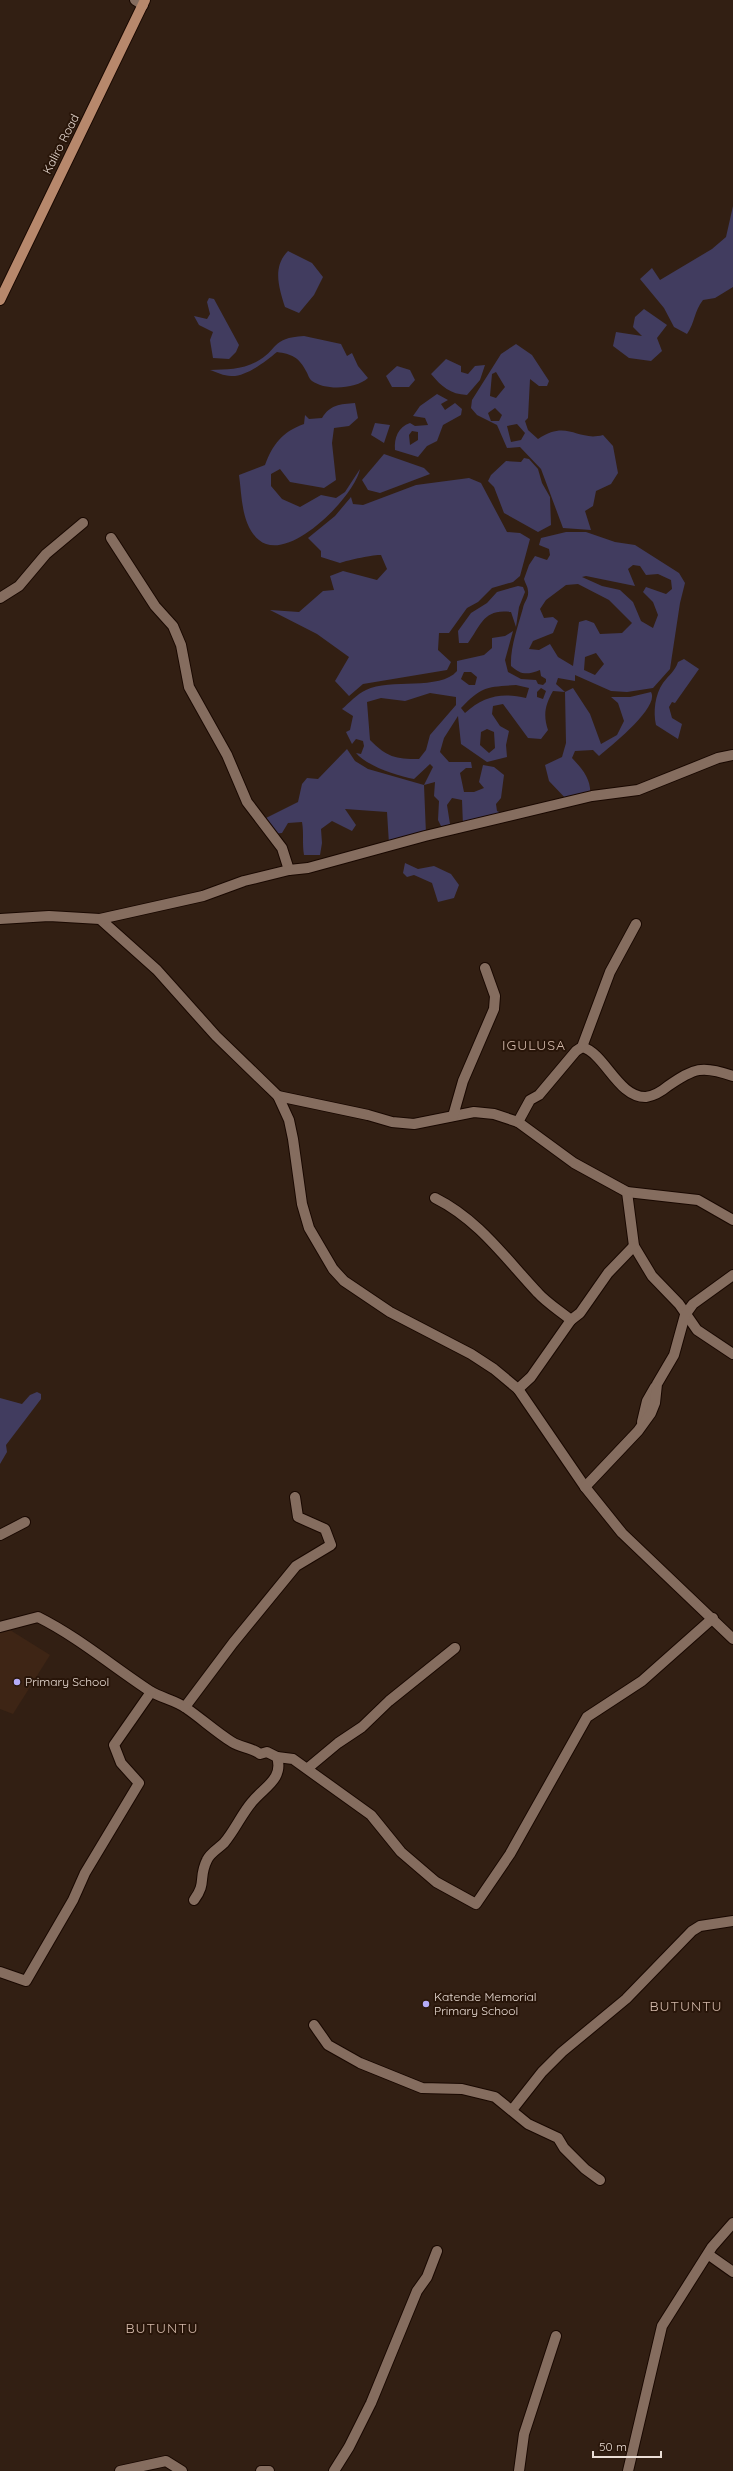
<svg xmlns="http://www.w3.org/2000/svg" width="733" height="2471" viewBox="0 0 733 2471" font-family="Quicksand,sans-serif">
	<rect width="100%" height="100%" fill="#321f13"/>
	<path fill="#3e2515" d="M 10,1630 L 50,1655 L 13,1714 L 0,1709 L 0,1631 Z"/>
	<g fill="#413c5f" fill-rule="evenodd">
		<path d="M 733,206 L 733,287 L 715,298 L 703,300 C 694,311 695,323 687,334 L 674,327 L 664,308 L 640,279 L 652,268 L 660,280 L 712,249 L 726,237 Z"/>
		<path d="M 288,251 L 312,263 L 323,277 L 314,295 L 299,313 L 285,307 C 279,288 272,267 288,251 Z"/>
		<path d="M 209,298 L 214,299 L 239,345 L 236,352 L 229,359 L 213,358 L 210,340 L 213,332 L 199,325 L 194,316 L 207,319 L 210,314 L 207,302 Z"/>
		<path d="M 644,309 L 667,325 L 657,338 L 662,351 L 651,361 L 629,358 L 613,346 L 616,332 L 642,336 L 633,327 L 635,317 Z"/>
		<path d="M 304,336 L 341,344 L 347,356 L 352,353 L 358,366 L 368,378 C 356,389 326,391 312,381 C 309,379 308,374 306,371 C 299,357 291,354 277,352 C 266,361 246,377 231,376 C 224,376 216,372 210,370 C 226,369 241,370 256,362 C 279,350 270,338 304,336 Z"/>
		<path d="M 516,344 L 532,355 L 549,381 L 547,386 L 539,386 L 530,379 L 528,418 L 525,421 L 528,430 L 538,439 C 568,419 577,442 603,435 L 613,446 L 618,473 L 611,484 L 596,491 L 593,506 L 585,511 L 591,530 L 563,528 L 541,469 L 520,447 L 507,448 L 497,425 L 477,415 L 471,408 L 472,400 L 501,354 ZM 496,372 L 505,387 L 496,398 L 490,396 L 492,374 ZM 495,408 L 502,415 L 499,421 L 491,421 L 488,413 ZM 517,424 L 525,433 L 521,440 L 511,442 L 507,426 Z"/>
		<path d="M 446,359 L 461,366 L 461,372 L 468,374 L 475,366 L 485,365 L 480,380 L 467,395 C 450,394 442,387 431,374 Z"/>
		<path d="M 397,366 L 410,370 L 415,380 L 409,387 L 392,387 L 386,376 Z"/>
		<path d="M 437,394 L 448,400 L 441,404 L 445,410 L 455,403 L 462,409 L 461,415 L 443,425 L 437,441 L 427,446 L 418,457 L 395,450 C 394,438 398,427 410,423 L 415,426 L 428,425 L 425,418 L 413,416 L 420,406 ZM 412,431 L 418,432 L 418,440 L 410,445 L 409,435 Z"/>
		<path d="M 355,403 L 358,418 L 349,426 L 334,428 L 332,443 L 336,480 L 324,488 L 290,482 L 280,469 L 271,474 L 271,486 L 282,499 L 300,507 L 321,495 L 336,498 L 345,492 L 360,469 C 355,496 288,565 259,540 C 241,525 242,496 239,475 L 265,465 C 273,444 282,432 304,424 L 305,415 L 309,419 L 322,418 C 330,405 340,404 355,403 Z"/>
		<path d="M 375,423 L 390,425 L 384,443 L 371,435 Z"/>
		<path d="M 384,454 L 424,468 L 430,474 L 380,493 L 368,490 L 362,480 Z"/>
		<path d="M 524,458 L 529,459 L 538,469 L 542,483 L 550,497 L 551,525 L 538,532 L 504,513 L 494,487 L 488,481 L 491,475 L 506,461 L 521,462 Z"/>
		<path d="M 469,478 L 481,483 L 507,532 L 520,533 L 530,539 L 520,576 L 513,582 L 492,588 L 478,602 L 467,608 L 449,633 L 439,633 L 438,650 L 451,662 L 447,670 L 363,684 L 349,696 L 335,681 L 349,657 L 317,634 L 270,610 L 299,612 L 323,591 L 334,590 L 330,576 L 343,571 L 377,580 L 387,569 L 381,555 C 376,554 343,561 340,563 L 321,557 L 321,551 L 308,538 L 335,516 L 351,497 L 353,504 L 363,505 L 416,485 Z"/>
		<path d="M 566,532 L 586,532 L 615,542 L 635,545 L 679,573 L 685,583 L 680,603 L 670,669 L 653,688 L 627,692 L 611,691 L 575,675 L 575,681 L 558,678 L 556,684 L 565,692 L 573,688 L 590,714 L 601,744 L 617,735 L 624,721 L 618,703 L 611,697 L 630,697 L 651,692 C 660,707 611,746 599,756 L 593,750 L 575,751 L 572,758 C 584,771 592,780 590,798 L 569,802 L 549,781 L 545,765 L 562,757 L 566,743 L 565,692 L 553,691 C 545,705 543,715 548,730 L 541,739 L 528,738 L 503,704 L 493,706 L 492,714 L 500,726 L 509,731 L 506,745 L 507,757 L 487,762 L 461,744 L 458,716 L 444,738 L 440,752 L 449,762 L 471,762 L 472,768 L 466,768 L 460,773 L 464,792 L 474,792 L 484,788 L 479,782 L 483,765 L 494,767 L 504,775 L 501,798 L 496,804 L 497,811 L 505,815 L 463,826 L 462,800 L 452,798 L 447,805 L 450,824 L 442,828 L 438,820 L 439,801 L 434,796 L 435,782 L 424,785 L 426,834 L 389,844 L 387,812 L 345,809 L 356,825 L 352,831 L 332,821 L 321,829 L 322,843 L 320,855 L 304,855 C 302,844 304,833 302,822 L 288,823 L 282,833 L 273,834 L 266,818 L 298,802 L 302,784 L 307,778 L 318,779 L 347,749 L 355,761 L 368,769 L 424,785 L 433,767 L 430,764 L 414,779 C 397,776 367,766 356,753 L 361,754 L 364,746 L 363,741 L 356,739 L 352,744 L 346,732 L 350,730 L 353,716 L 342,709 C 349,703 357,694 366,690 C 390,678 440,691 457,671 L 457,661 L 484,655 L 492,648 L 492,638 L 505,636 L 513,631 L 505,660 L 508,672 L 521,679 L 536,680 L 538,684 L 543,685 L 546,682 L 546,679 L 541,676 L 540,670 C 527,675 521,675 511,666 C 510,648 518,626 523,608 C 524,602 529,598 528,591 C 528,587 525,583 524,579 L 529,565 L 535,556 L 547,560 L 550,555 L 549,549 L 539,545 L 541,538 ZM 633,565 L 640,566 L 646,575 L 658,574 L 671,580 L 672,589 L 666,594 L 646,587 L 643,592 L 653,602 L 658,615 L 653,628 L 641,621 L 633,602 L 620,590 L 602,586 L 582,577 L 586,576 L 635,586 L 628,569 ZM 578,584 L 609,600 L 632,623 L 622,633 L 600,634 L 594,623 L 586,620 L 579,622 L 573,666 L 558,657 L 550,644 L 539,650 L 529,649 L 533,641 L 553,633 L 558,621 L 553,617 L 544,618 L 540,609 L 546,600 L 566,585 ZM 596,653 L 604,664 L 595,675 L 584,670 L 585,657 ZM 464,672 L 471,672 L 477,677 L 475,685 L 469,685 L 461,679 ZM 516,685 L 529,688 L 526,698 C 502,692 483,696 465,713 L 461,708 C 482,686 486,687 516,685 ZM 541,688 L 546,691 L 543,699 L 537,697 L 537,692 ZM 430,693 L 456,697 L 456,705 L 430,735 L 426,750 L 419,759 C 395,759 387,757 370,740 L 367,702 L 381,698 L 405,701 ZM 487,729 L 494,732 L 495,748 L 489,753 L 480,745 L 481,732 Z"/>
		<path d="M 518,586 L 523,587 L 525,592 L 519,607 L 516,627 L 511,612 C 484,608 481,625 468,643 L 459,643 L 458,631 L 471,613 L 487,603 L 497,592 Z"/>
		<path d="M 684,659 L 699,669 L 675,703 L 672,702 L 669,707 L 672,718 L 682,724 L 678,739 L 656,725 C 653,712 655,694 663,683 C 669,675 675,671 678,662 Z"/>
		<path d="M 405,863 L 418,869 L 434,866 L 451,874 L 459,885 L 454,898 L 438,902 L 432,883 L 414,875 L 407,877 L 403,873 Z"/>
		<path d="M 37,1392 L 41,1394 L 41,1399 L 6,1445 L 7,1452 L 0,1464 L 0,1398 L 22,1404 L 30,1395 Z"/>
	</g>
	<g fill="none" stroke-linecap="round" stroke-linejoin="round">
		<defs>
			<g id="minor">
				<path d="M 135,0 L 143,5"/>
				<path d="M 111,538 L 155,606 L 173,626 L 181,645 L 189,687 L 227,755 L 247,802 L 282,848 L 289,870"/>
				<path d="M 0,598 L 19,586 L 46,554 L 83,523"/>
				<path d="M 0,919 L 49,916 L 100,919 L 157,970 L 216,1036 L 278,1096 L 289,1120 L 293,1139 L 302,1204 L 309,1228 L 333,1269 L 344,1281 L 390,1312 L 471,1354 L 494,1369 L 518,1389 L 585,1487 L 622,1533 L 733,1639"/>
				<path d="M 100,919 L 203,896 L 244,881 L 289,870 L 308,868 L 425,836 L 592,796 L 638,790 L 718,758 L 733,755"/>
				<path d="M 582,1047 C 605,1053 618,1098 646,1097 C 653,1096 662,1091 668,1086 C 694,1068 702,1065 733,1076"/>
				<path d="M 278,1096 L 368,1115 L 392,1122 L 414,1124 L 474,1112 L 494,1114 L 518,1122 L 574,1163 L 627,1192 L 698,1200 L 733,1220"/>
				<path d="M 453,1116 L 463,1081 L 494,1009 L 495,996 L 485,968"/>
				<path d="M 518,1122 L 530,1100 L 539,1095 L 576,1051 L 582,1047 L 610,972 L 636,924"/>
				<path d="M 627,1192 L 634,1246 L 652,1276 L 679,1304 L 697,1330 L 733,1354"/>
				<path d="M 435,1198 C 479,1220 505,1258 538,1293 C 547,1303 560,1311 571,1320"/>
				<path d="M 518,1389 L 531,1377 L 571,1320 L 580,1313 L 608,1273 L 634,1246"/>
				<path d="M 642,1422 L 647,1401 L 655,1387"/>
				<path d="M 585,1487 L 638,1431 L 651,1413 L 655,1403 L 657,1384 L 674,1355 L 685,1315 L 693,1304 L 733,1275"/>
				<path d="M 0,1535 L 25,1522"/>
				<path d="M 0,1627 L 38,1617 C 78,1637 112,1666 150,1691 C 161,1698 175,1700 186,1708 C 202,1719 216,1732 232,1742 C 241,1748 251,1747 260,1754 L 267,1752 L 277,1757 C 284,1779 264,1787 252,1802 C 241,1815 235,1830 224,1843 C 219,1848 210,1853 207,1860 C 198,1878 207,1883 194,1900"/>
				<path d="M 185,1707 L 233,1643 L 296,1566 L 331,1545 L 325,1529 L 298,1517 L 295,1497"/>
				<path d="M 277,1757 L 293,1759 L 371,1815 L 401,1852 L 436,1882 L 476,1904 L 510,1854 L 587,1717 L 642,1681 L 713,1618"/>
				<path d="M 308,1768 L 338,1743 L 362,1727 L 389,1701 L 455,1648"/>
				<path d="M 0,1972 L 26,1981 L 73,1900 L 85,1873 L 139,1783 L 121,1763 L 114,1745 L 151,1692"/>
				<path d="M 314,2025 L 328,2045 L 360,2063 L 422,2088 L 462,2089 L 495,2097 L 528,2124 L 558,2138 L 564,2148 L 585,2169 L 600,2180"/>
				<path d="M 512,2110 L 542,2072 L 562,2052 L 626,1999 L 692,1931 L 700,1926 L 733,1921"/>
				<path d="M 709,2255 L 733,2272"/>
				<path d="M 120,2471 L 166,2461 L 182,2471"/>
				<path d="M 261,2471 L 269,2471"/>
				<path d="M 334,2471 L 349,2447 L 371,2403 L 417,2291 L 427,2277 L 437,2251"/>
				<path d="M 519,2471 L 524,2434 L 556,2336"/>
				<path d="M 628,2471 L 662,2326 L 712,2247 L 733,2223"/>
			</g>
			<path id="major" d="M 0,300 L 145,0"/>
		</defs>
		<use href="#minor" stroke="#190801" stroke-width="12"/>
		<use href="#major" stroke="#190801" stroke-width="12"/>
		<use href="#minor" stroke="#856d5f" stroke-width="10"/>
		<use href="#major" stroke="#b7886c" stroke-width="10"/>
	</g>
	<g fill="#b5acf8" stroke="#281509" stroke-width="1.5">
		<circle cx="17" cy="1682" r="4"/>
		<circle cx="426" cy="2004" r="4"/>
	</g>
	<g text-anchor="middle" stroke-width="4" stroke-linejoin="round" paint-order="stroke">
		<g font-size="12" fill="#eaddd5" stroke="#281509">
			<text transform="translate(61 144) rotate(-63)" y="4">Kaliro Road</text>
		</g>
		<g font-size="12" fill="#eaddd5" stroke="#281509" text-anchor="start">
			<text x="25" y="1686">Primary School</text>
			<text x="434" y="2001">Katende Memorial<tspan x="434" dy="14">Primary School</tspan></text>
		</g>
		<g font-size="14" letter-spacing="1" fill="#d3b9aa" stroke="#281509">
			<text x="534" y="1050">IGULUSA</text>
			<text x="686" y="2011">BUTUNTU</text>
			<text x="162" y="2333">BUTUNTU</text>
		</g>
	</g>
	<path d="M593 2451v6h68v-6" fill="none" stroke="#eaddd5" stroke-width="2"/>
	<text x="599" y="2451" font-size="12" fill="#eaddd5" stroke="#281509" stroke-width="3" paint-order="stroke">50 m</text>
</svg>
